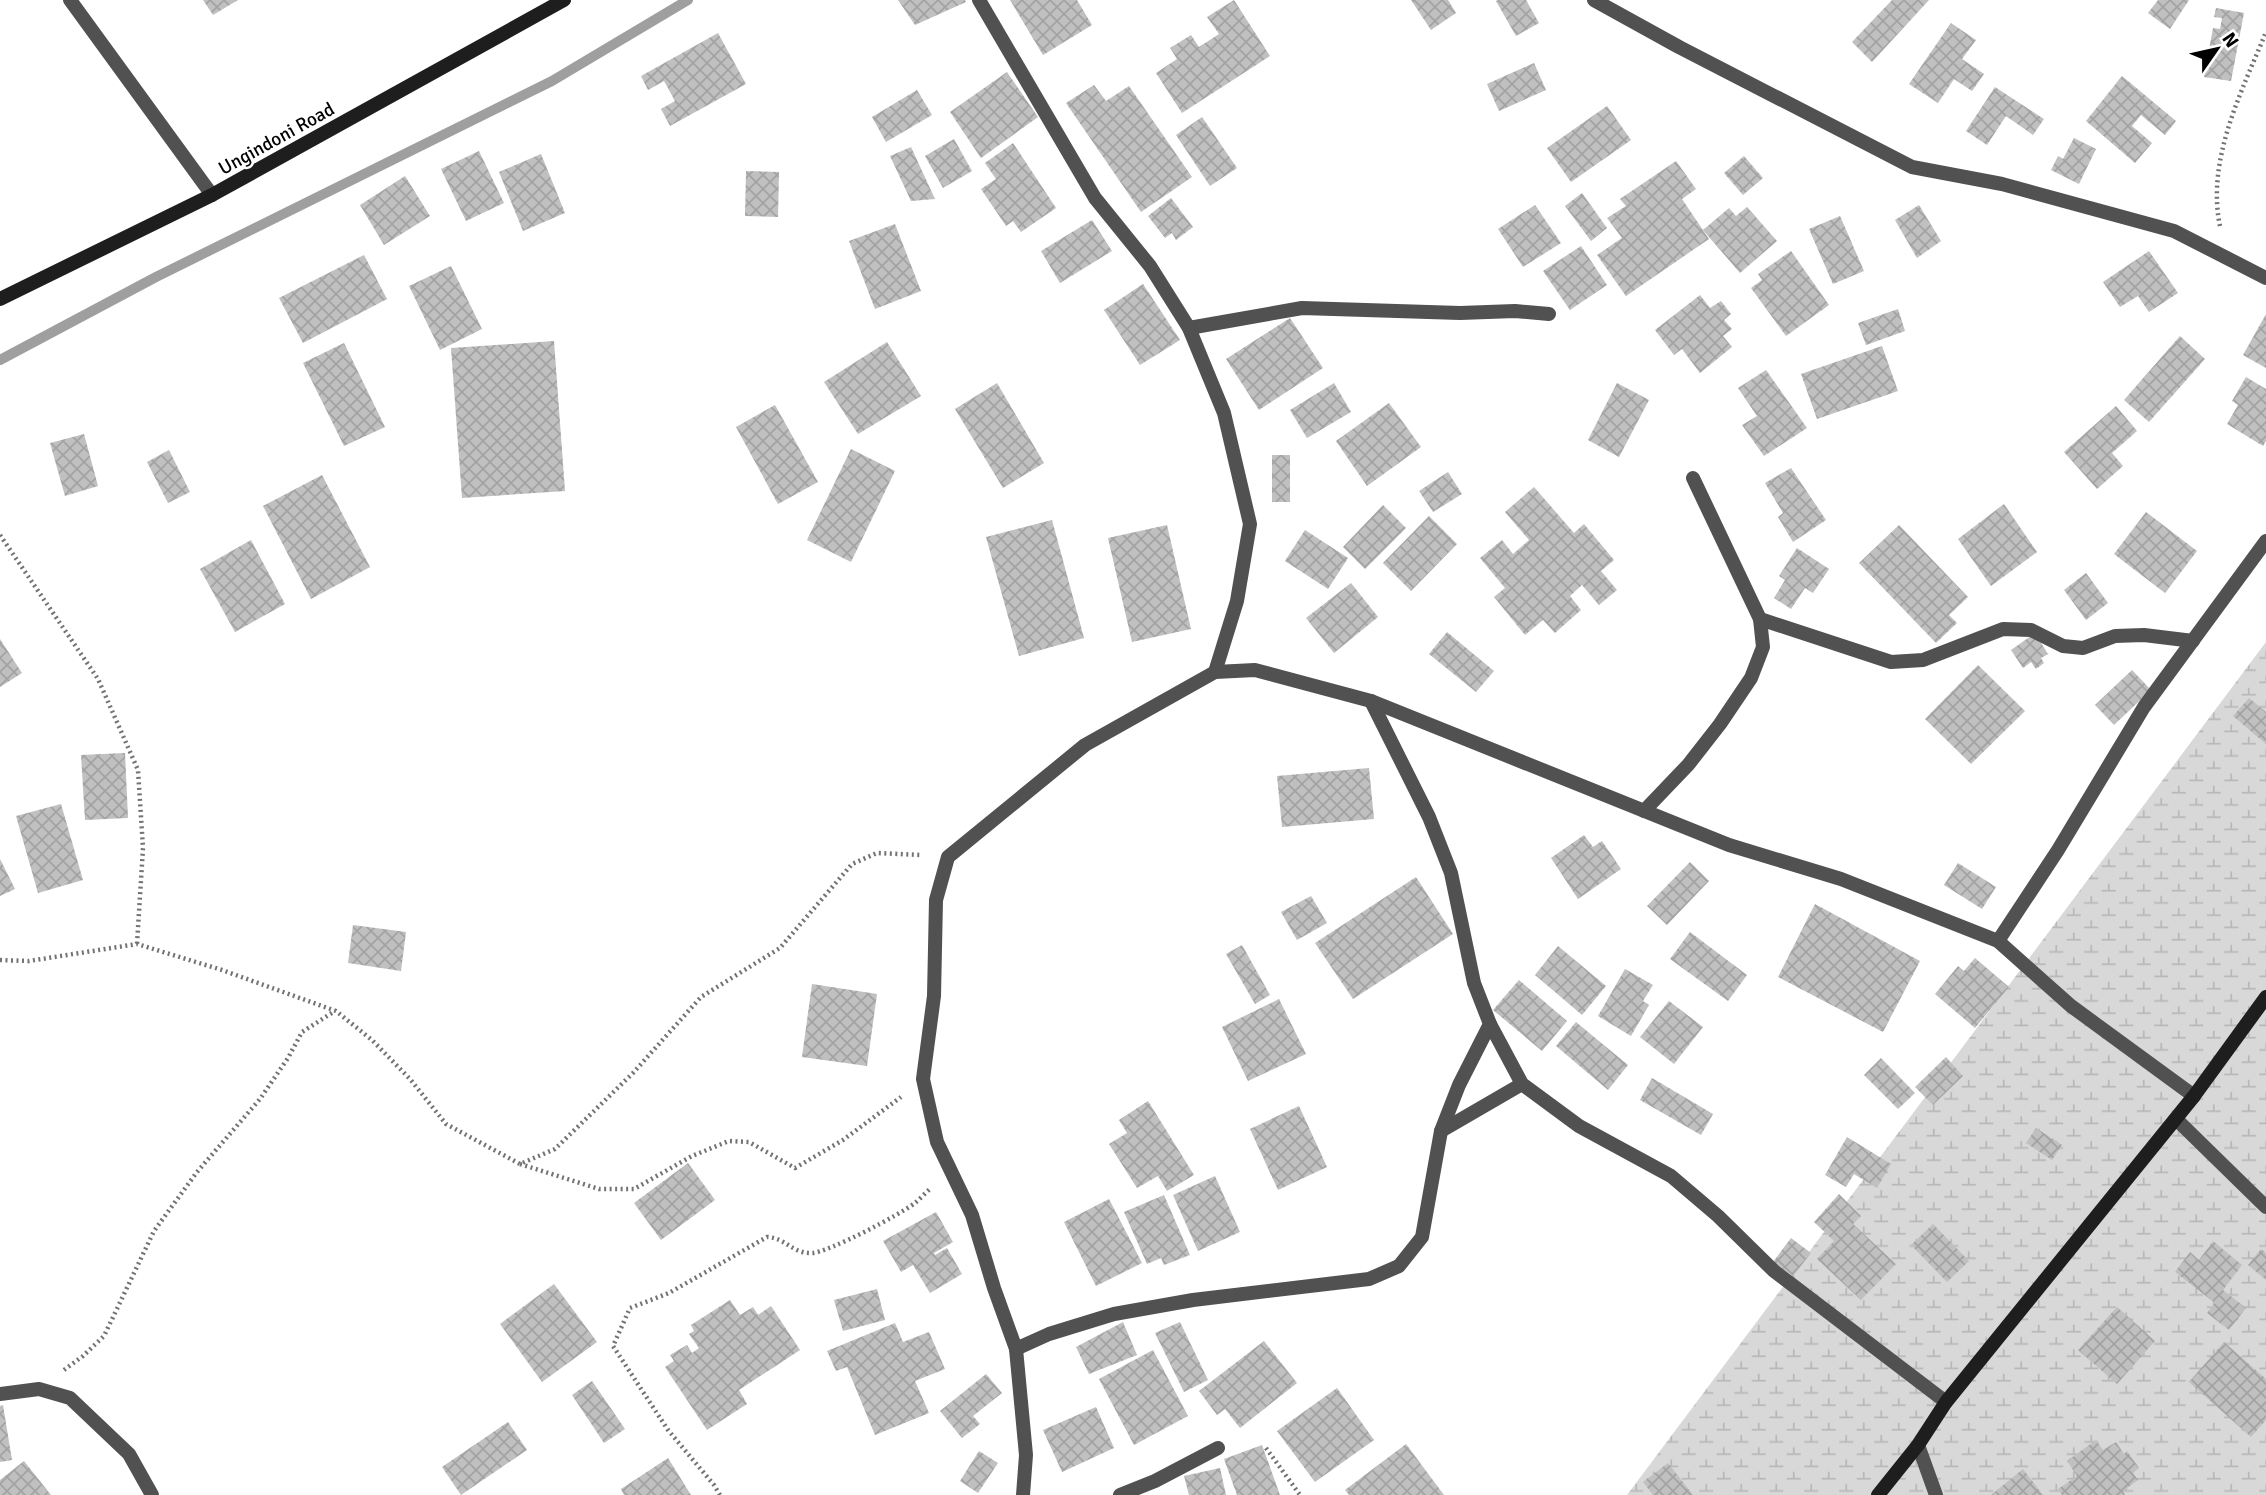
<svg xmlns="http://www.w3.org/2000/svg" width="2266" height="1495" viewBox="0 0 2266 1495" font-family="Signika,sans-serif">
	<defs>
		<pattern id="wetland-marsh" width="20" height="14" patternUnits="userSpaceOnUse" patternTransform="scale(1.75)"><rect width="20" height="14" fill="#d8d8d8"/><path d="M1 5h8M5 5V1M11 12h8M15 12V8" fill="none" stroke="#b8b8b8"/></pattern>
		<pattern id="building-cross-hatch" width="8" height="8" patternUnits="userSpaceOnUse" patternTransform="scale(1.75)"><rect width="8" height="8" fill="#c0c0c0"/><path d="M0 0l8 8M0 8l8-8" fill="none" stroke="#a3a3a3"/></pattern>
	</defs>
	<rect width="100%" height="100%" fill="#fff"/>
	<path fill="url(#wetland-marsh)" d="M 2266,642 L 2266,1495 L 1627,1495 Z"/>
	<g fill="none" stroke-linecap="round" stroke-linejoin="round">
		<path stroke="#9f9f9f" stroke-width="10" d="M 0,360 L 156,277 L 552,81 L 688,0"/>
	</g>
	<g fill="url(#building-cross-hatch)">
		<path d="M 203,0 L 238,0 L 213,15 Z"/>
		<path d="M 898,0 L 965,0 L 966,2 L 915,25 Z"/>
		<path d="M 1010,0 L 1077,0 L 1092,25 L 1043,55 Z"/>
		<path d="M 1234,0 L 1270,56 L 1182,113 L 1156,73 L 1177,59 L 1170,48 L 1191,35 L 1199,47 L 1219,34 L 1207,17 Z"/>
		<path d="M 1411,0 L 1448,0 L 1456,13 L 1431,30 Z"/>
		<path d="M 1498,0 L 1526,0 L 1539,23 L 1516,36 L 1496,1 Z"/>
		<path d="M 1892,0 L 1929,0 L 1872,62 L 1852,42 Z"/>
		<path d="M 2158,0 L 2189,0 L 2170,29 L 2148,13 Z"/>
		<path d="M 2216,8 L 2244,13 L 2231,81 L 2204,77 L 2213,28 L 2220,29 L 2222,18 L 2214,17 Z"/>
		<path d="M 1951,23 L 1976,40 L 1962,59 L 1984,74 L 1972,91 L 1954,79 L 1938,103 L 1909,84 Z"/>
		<path d="M 718,33 L 746,84 L 670,126 L 661,109 L 675,101 L 664,81 L 648,90 L 641,76 Z"/>
		<path d="M 1534,63 L 1546,90 L 1499,111 L 1487,84 Z"/>
		<path d="M 1007,72 L 1038,117 L 981,158 L 950,112 Z"/>
		<path d="M 2122,76 L 2176,121 L 2165,135 L 2141,115 L 2132,126 L 2152,143 L 2135,163 L 2086,121 Z"/>
		<path d="M 1094,85 L 1106,101 L 1129,86 L 1192,177 L 1141,212 L 1066,103 Z"/>
		<path d="M 1995,87 L 2044,119 L 2033,135 L 2006,116 L 1987,145 L 1966,131 Z"/>
		<path d="M 917,90 L 932,115 L 886,142 L 872,117 Z"/>
		<path d="M 1607,106 L 1631,140 L 1571,182 L 1547,148 Z"/>
		<path d="M 1202,117 L 1237,168 L 1210,186 L 1176,135 Z"/>
		<path d="M 2074,138 L 2096,149 L 2079,184 L 2051,170 L 2058,156 L 2063,159 Z"/>
		<path d="M 954,139 L 972,171 L 943,188 L 925,156 Z"/>
		<path d="M 1013,143 L 1056,208 L 1021,232 L 1013,221 L 1006,226 L 981,189 L 996,179 L 985,163 Z"/>
		<path d="M 911,147 L 935,199 L 911,201 L 890,156 Z"/>
		<path d="M 479,151 L 504,203 L 466,221 L 441,169 Z"/>
		<path d="M 541,154 L 565,213 L 523,231 L 499,172 Z"/>
		<path d="M 1744,156 L 1763,178 L 1743,195 L 1724,173 Z"/>
		<path d="M 1676,161 L 1696,189 L 1682,199 L 1709,239 L 1626,296 L 1597,255 L 1622,238 L 1607,218 L 1626,206 L 1620,199 Z"/>
		<path d="M 746,171 L 779,172 L 778,217 L 745,216 Z"/>
		<path d="M 405,176 L 430,216 L 384,245 L 360,205 Z"/>
		<path d="M 1582,193 L 1607,228 L 1591,241 L 1565,206 Z"/>
		<path d="M 1171,198 L 1193,227 L 1176,240 L 1172,233 L 1165,238 L 1148,216 Z"/>
		<path d="M 1535,205 L 1561,243 L 1523,267 L 1498,229 Z"/>
		<path d="M 1919,205 L 1941,241 L 1917,258 L 1895,220 Z"/>
		<path d="M 1747,207 L 1777,241 L 1740,273 L 1703,230 L 1729,208 L 1736,216 Z"/>
		<path d="M 1840,216 L 1864,271 L 1833,284 L 1809,229 Z"/>
		<path d="M 1092,220 L 1112,251 L 1060,283 L 1041,251 Z"/>
		<path d="M 895,224 L 921,291 L 875,309 L 849,241 Z"/>
		<path d="M 1581,246 L 1607,285 L 1570,310 L 1543,271 Z"/>
		<path d="M 1791,251 L 1829,305 L 1786,336 L 1751,288 L 1762,280 L 1758,274 Z"/>
		<path d="M 2149,251 L 2178,293 L 2149,312 L 2138,296 L 2120,307 L 2103,282 Z"/>
		<path d="M 364,255 L 387,299 L 303,343 L 279,298 Z"/>
		<path d="M 451,266 L 482,329 L 440,350 L 409,286 Z"/>
		<path d="M 1143,284 L 1180,340 L 1140,365 L 1104,310 Z"/>
		<path d="M 1700,295 L 1710,308 L 1721,301 L 1731,314 L 1724,320 L 1732,329 L 1723,336 L 1732,347 L 1700,373 L 1682,349 L 1674,355 L 1655,330 Z"/>
		<path d="M 1898,309 L 1905,331 L 1866,345 L 1858,323 Z"/>
		<path d="M 2266,314 L 2266,368 L 2243,355 Z"/>
		<path d="M 1290,318 L 1323,368 L 1259,410 L 1226,359 Z"/>
		<path d="M 2180,336 L 2205,359 L 2149,422 L 2124,400 Z"/>
		<path d="M 554,341 L 565,491 L 462,498 L 451,348 Z"/>
		<path d="M 887,342 L 921,396 L 858,434 L 824,382 Z"/>
		<path d="M 344,343 L 385,427 L 344,446 L 303,363 Z"/>
		<path d="M 1882,346 L 1898,391 L 1817,419 L 1801,374 Z"/>
		<path d="M 1766,370 L 1807,428 L 1764,456 L 1742,425 L 1757,416 L 1738,388 Z"/>
		<path d="M 2246,377 L 2266,389 L 2266,441 L 2263,446 L 2227,424 L 2238,405 L 2232,401 Z"/>
		<path d="M 997,383 L 1044,463 L 1003,488 L 955,409 Z"/>
		<path d="M 1334,383 L 1351,412 L 1307,438 L 1290,410 Z"/>
		<path d="M 1617,383 L 1649,400 L 1619,457 L 1588,440 Z"/>
		<path d="M 1389,403 L 1421,447 L 1367,486 L 1336,441 Z"/>
		<path d="M 775,405 L 818,482 L 778,504 L 736,427 Z"/>
		<path d="M 2116,406 L 2137,431 L 2112,453 L 2123,466 L 2097,489 L 2064,452 Z"/>
		<path d="M 84,434 L 98,486 L 65,496 L 50,443 Z"/>
		<path d="M 851,449 L 895,471 L 851,562 L 807,540 Z"/>
		<path d="M 169,450 L 190,492 L 168,503 L 147,462 Z"/>
		<rect x="1272" y="455" width="18" height="47"/>
		<path d="M 1791,468 L 1826,520 L 1793,542 L 1778,517 L 1783,513 L 1765,483 Z"/>
		<path d="M 1448,472 L 1462,494 L 1433,512 L 1419,491 Z"/>
		<path d="M 322,475 L 370,567 L 311,599 L 263,506 Z"/>
		<path d="M 1534,487 L 1574,533 L 1584,524 L 1614,560 L 1601,571 L 1617,590 L 1599,605 L 1582,585 L 1570,596 L 1581,610 L 1555,633 L 1543,620 L 1525,635 L 1494,597 L 1505,588 L 1480,558 L 1502,540 L 1513,554 L 1529,540 L 1505,512 Z"/>
		<path d="M 2004,504 L 2037,552 L 1991,586 L 1958,539 Z"/>
		<path d="M 1383,505 L 1406,528 L 1365,569 L 1343,547 Z"/>
		<path d="M 2146,512 L 2197,551 L 2165,593 L 2114,554 Z"/>
		<path d="M 1429,516 L 1457,544 L 1411,591 L 1383,563 Z"/>
		<path d="M 1052,520 L 1084,638 L 1019,656 L 986,537 Z"/>
		<path d="M 1167,525 L 1191,629 L 1132,642 L 1108,538 Z"/>
		<path d="M 1899,525 L 1968,597 L 1949,615 L 1957,623 L 1936,643 L 1859,563 Z"/>
		<path d="M 1305,530 L 1348,558 L 1328,589 L 1285,561 Z"/>
		<path d="M 251,540 L 285,604 L 235,632 L 200,569 Z"/>
		<path d="M 1797,548 L 1829,569 L 1813,593 L 1805,588 L 1791,609 L 1774,598 L 1785,580 L 1779,576 Z"/>
		<path d="M 2086,573 L 2108,603 L 2086,620 L 2064,590 Z"/>
		<path d="M 1351,583 L 1378,617 L 1334,653 L 1306,618 Z"/>
		<path d="M 1447,632 L 1494,671 L 1476,692 L 1429,654 Z"/>
		<path d="M 2035,633 L 2048,654 L 2041,658 L 2044,663 L 2036,669 L 2031,662 L 2023,668 L 2011,650 Z"/>
		<path d="M 0,639 L 22,673 L 0,687 Z"/>
		<path d="M 1978,665 L 2025,711 L 1971,764 L 1925,719 Z"/>
		<path d="M 2132,670 L 2151,690 L 2114,725 L 2095,705 Z"/>
		<path d="M 2249,698 L 2266,712 L 2266,744 L 2233,716 Z"/>
		<path d="M 125,753 L 128,818 L 85,820 L 81,755 Z"/>
		<path d="M 1369,768 L 1374,819 L 1282,827 L 1277,776 Z"/>
		<path d="M 61,804 L 83,880 L 38,893 L 16,816 Z"/>
		<path d="M 1584,835 L 1593,847 L 1602,841 L 1621,869 L 1578,899 L 1551,858 Z"/>
		<path d="M 0,859 L 15,889 L 0,896 Z"/>
		<path d="M 1690,862 L 1709,881 L 1667,925 L 1647,906 Z"/>
		<path d="M 1958,863 L 1996,887 L 1982,909 L 1944,885 Z"/>
		<path d="M 1416,877 L 1453,934 L 1353,999 L 1315,943 Z"/>
		<path d="M 1311,896 L 1327,923 L 1297,940 L 1281,912 Z"/>
		<path d="M 1815,904 L 1920,961 L 1883,1032 L 1778,977 Z"/>
		<path d="M 353,925 L 406,932 L 401,971 L 348,963 Z"/>
		<path d="M 1690,932 L 1747,975 L 1728,1001 L 1670,959 Z"/>
		<path d="M 1242,945 L 1270,995 L 1255,1004 L 1226,954 Z"/>
		<path d="M 1558,946 L 1606,986 L 1582,1015 L 1535,975 Z"/>
		<path d="M 1975,958 L 2009,987 L 1975,1028 L 1935,994 L 1958,966 L 1964,971 Z"/>
		<path d="M 1625,969 L 1653,985 L 1643,1001 L 1649,1005 L 1631,1036 L 1598,1016 Z"/>
		<path d="M 1519,980 L 1567,1021 L 1542,1051 L 1493,1010 Z"/>
		<path d="M 812,984 L 877,994 L 867,1066 L 802,1057 Z"/>
		<path d="M 1279,999 L 1306,1054 L 1248,1081 L 1222,1027 Z"/>
		<path d="M 1669,1001 L 1703,1027 L 1674,1064 L 1640,1037 Z"/>
		<path d="M 1576,1022 L 1628,1065 L 1608,1090 L 1556,1046 Z"/>
		<path d="M 1946,1057 L 1963,1076 L 1933,1105 L 1915,1087 Z"/>
		<path d="M 1881,1058 L 1915,1093 L 1898,1109 L 1864,1075 Z"/>
		<path d="M 1652,1078 L 1713,1114 L 1701,1135 L 1640,1100 Z"/>
		<path d="M 1148,1101 L 1194,1175 L 1167,1191 L 1158,1176 L 1137,1188 L 1109,1144 L 1127,1133 L 1119,1120 Z"/>
		<path d="M 1299,1106 L 1327,1167 L 1278,1190 L 1250,1129 Z"/>
		<path d="M 2036,1128 L 2062,1145 L 2052,1160 L 2026,1143 Z"/>
		<path d="M 1847,1137 L 1891,1164 L 1877,1188 L 1854,1174 L 1846,1187 L 1825,1175 Z"/>
		<path d="M 688,1163 L 715,1200 L 661,1240 L 634,1203 Z"/>
		<path d="M 1215,1176 L 1240,1232 L 1198,1251 L 1173,1195 Z"/>
		<path d="M 1839,1194 L 1861,1216 L 1853,1224 L 1896,1264 L 1861,1300 L 1817,1259 L 1834,1241 L 1814,1222 Z"/>
		<path d="M 1164,1195 L 1190,1255 L 1164,1265 L 1161,1258 L 1147,1264 L 1124,1212 Z"/>
		<path d="M 1109,1199 L 1142,1263 L 1096,1286 L 1064,1222 Z"/>
		<path d="M 936,1212 L 953,1242 L 934,1253 L 935,1255 L 947,1248 L 962,1274 L 930,1293 L 913,1265 L 901,1272 L 883,1241 Z"/>
		<path d="M 1933,1224 L 1969,1261 L 1947,1282 L 1911,1245 Z"/>
		<path d="M 1791,1238 L 1811,1253 L 1793,1276 L 1773,1262 Z"/>
		<path d="M 2213,1241 L 2242,1265 L 2223,1290 L 2246,1308 L 2229,1330 L 2207,1313 L 2215,1303 L 2175,1272 L 2190,1252 L 2199,1260 Z"/>
		<path d="M 2261,1249 L 2266,1253 L 2266,1280 L 2248,1265 Z"/>
		<path d="M 554,1284 L 597,1342 L 542,1382 L 500,1324 Z"/>
		<path d="M 877,1289 L 885,1320 L 843,1331 L 834,1300 Z"/>
		<path d="M 730,1300 L 740,1315 L 753,1307 L 758,1315 L 771,1306 L 800,1350 L 739,1390 L 747,1404 L 707,1430 L 665,1367 L 674,1361 L 670,1355 L 687,1345 L 692,1353 L 699,1348 L 689,1334 L 694,1331 L 691,1325 Z"/>
		<path d="M 2117,1307 L 2155,1341 L 2117,1384 L 2078,1350 Z"/>
		<path d="M 1123,1322 L 1137,1355 L 1089,1374 L 1076,1347 Z"/>
		<path d="M 1180,1322 L 1208,1380 L 1184,1392 L 1155,1333 Z"/>
		<path d="M 895,1323 L 903,1342 L 929,1332 L 945,1369 L 915,1381 L 929,1413 L 875,1435 L 847,1367 L 836,1371 L 827,1351 Z"/>
		<path d="M 1264,1341 L 1297,1383 L 1240,1428 L 1225,1409 L 1217,1415 L 1199,1391 Z"/>
		<path d="M 2224,1342 L 2266,1379 L 2266,1420 L 2251,1437 L 2189,1382 Z"/>
		<path d="M 1153,1350 L 1188,1416 L 1134,1445 L 1099,1379 Z"/>
		<path d="M 986,1374 L 1002,1393 L 973,1416 L 980,1424 L 962,1438 L 940,1411 Z"/>
		<path d="M 592,1381 L 625,1429 L 604,1443 L 572,1395 Z"/>
		<path d="M 1337,1388 L 1374,1440 L 1315,1482 L 1277,1431 Z"/>
		<path d="M 3,1405 L 12,1460 L 0,1462 L 0,1406 Z"/>
		<path d="M 1096,1407 L 1114,1448 L 1062,1472 L 1043,1430 Z"/>
		<path d="M 508,1422 L 527,1450 L 461,1495 L 442,1467 Z"/>
		<path d="M 2096,1440 L 2103,1450 L 2116,1442 L 2124,1454 L 2127,1451 L 2139,1468 L 2133,1473 L 2138,1480 L 2123,1491 L 2125,1495 L 2062,1495 L 2058,1489 L 2077,1476 L 2067,1461 Z"/>
		<path d="M 1406,1444 L 1444,1495 L 1349,1495 L 1345,1490 Z"/>
		<path d="M 1262,1445 L 1280,1495 L 1237,1495 L 1224,1459 Z"/>
		<path d="M 979,1451 L 998,1463 L 978,1493 L 960,1481 Z"/>
		<path d="M 668,1458 L 691,1495 L 624,1495 L 621,1489 Z"/>
		<path d="M 24,1461 L 51,1495 L 0,1495 L 0,1480 Z"/>
		<path d="M 1668,1463 L 1693,1495 L 1653,1495 L 1643,1482 Z"/>
		<path d="M 1220,1468 L 1226,1495 L 1189,1495 L 1184,1476 Z"/>
		<path d="M 2023,1469 L 2043,1495 L 1991,1495 Z"/>
	</g>
	<g fill="none" stroke-linecap="round" stroke-linejoin="round">
		<g stroke="#737373" stroke-width="4.5" stroke-dasharray="2 3.5" stroke-linecap="butt">
			<path d="M 2220,226 C 2206,160 2242,91 2266,32"/>
			<path d="M 0,535 L 98,679 L 138,770 L 143,848 L 137,944"/>
			<path d="M 0,960 L 29,961 L 137,944 L 222,970 L 336,1011 L 372,1040 L 410,1079 L 446,1124 L 520,1164 L 555,1149 L 633,1073 L 701,997 L 780,948 L 852,864 L 877,853 L 922,855"/>
			<path d="M 520,1164 L 599,1189 L 634,1189 L 692,1156 L 729,1141 L 749,1142 L 795,1168 L 843,1140 L 901,1097"/>
			<path d="M 64,1370 L 83,1356 L 104,1336 L 154,1231 L 197,1172 L 260,1099 L 288,1058 L 302,1032 L 335,1011"/>
			<path d="M 1266,1448 L 1300,1495"/>
			<path d="M 720,1495 L 714,1485 L 668,1430 L 613,1346 L 630,1308 L 669,1293 L 767,1237 C 786,1238 793,1254 812,1253 C 827,1253 901,1214 915,1203 C 920,1199 925,1193 931,1188"/>
		</g>
		<g stroke="#515151" stroke-width="14">
			<path d="M 70,0 L 212,195"/>
			<path d="M 979,0 L 1095,198 L 1150,266 L 1189,328 L 1224,413 L 1250,524 L 1237,601 L 1215,672"/>
			<path d="M 1594,0 L 1679,47 L 1912,167 L 2002,184 L 2174,231 L 2266,278"/>
			<path d="M 1189,328 L 1302,308 L 1460,313 L 1515,311 L 1549,314"/>
			<path d="M 1760,619 L 1891,662 L 1923,660 L 2003,629 L 2031,630 L 2063,646 L 2083,648 L 2115,636 L 2144,635 L 2193,641"/>
			<path d="M 1371,701 L 1429,817 L 1451,873 L 1474,983 L 1490,1024 L 1522,1084 L 1579,1126 L 1671,1176 L 1718,1216 L 1774,1271 L 1946,1402"/>
			<path d="M 1644,811 L 1688,765 L 1720,724 L 1751,678 L 1763,647 L 1760,619 L 1693,478"/>
			<path d="M 1998,941 L 2058,850 L 2144,707 L 2266,541"/>
			<path d="M 2176,1119 L 2266,1207"/>
			<path d="M 1441,1131 L 1522,1084"/>
			<path d="M 1016,1349 L 1049,1334 L 1114,1314 L 1193,1300 L 1369,1279 L 1399,1266 L 1422,1237 L 1441,1131 L 1459,1085 L 1490,1024"/>
			<path d="M 0,1394 L 39,1389 L 70,1398 L 129,1454 L 152,1495"/>
			<path d="M 1918,1445 L 1936,1495"/>
			<path d="M 1023,1495 L 1026,1455 L 1016,1349 L 994,1288 L 972,1215 L 937,1142 L 923,1079 L 934,996 L 936,900 L 948,857 L 1085,745 L 1215,672 L 1255,670 L 1371,701 L 1729,845 L 1841,879 L 1998,941 L 2071,1006 L 2194,1096"/>
			<path d="M 1120,1495 L 1155,1481 L 1218,1448"/>
		</g>
		<g stroke="#1e1e1e" stroke-width="14">
			<path d="M 0,299 L 212,195 L 564,0"/>
			<path d="M 1878,1495 L 1918,1445 L 1946,1402 L 2194,1096 L 2266,997"/>
		</g>
	</g>
	<g text-anchor="middle" stroke-width="5" stroke-linejoin="round" paint-order="stroke">
		<g font-size="19" fill="#000" stroke="#fff">
			<text transform="translate(276 138) rotate(-29)" y="7">Ungindoni Road</text>
		</g>
	</g>
	<g transform="translate(2217 49) rotate(56)" stroke="#ffffff" stroke-width="5" paint-order="stroke">
	<path d="M0-5L12 26L0 18L-12 26Z" fill="#000000"/>
	<text y="-10" font-size="19" font-weight="bold" text-anchor="middle" fill="#000000">N</text>
	</g>
</svg>
